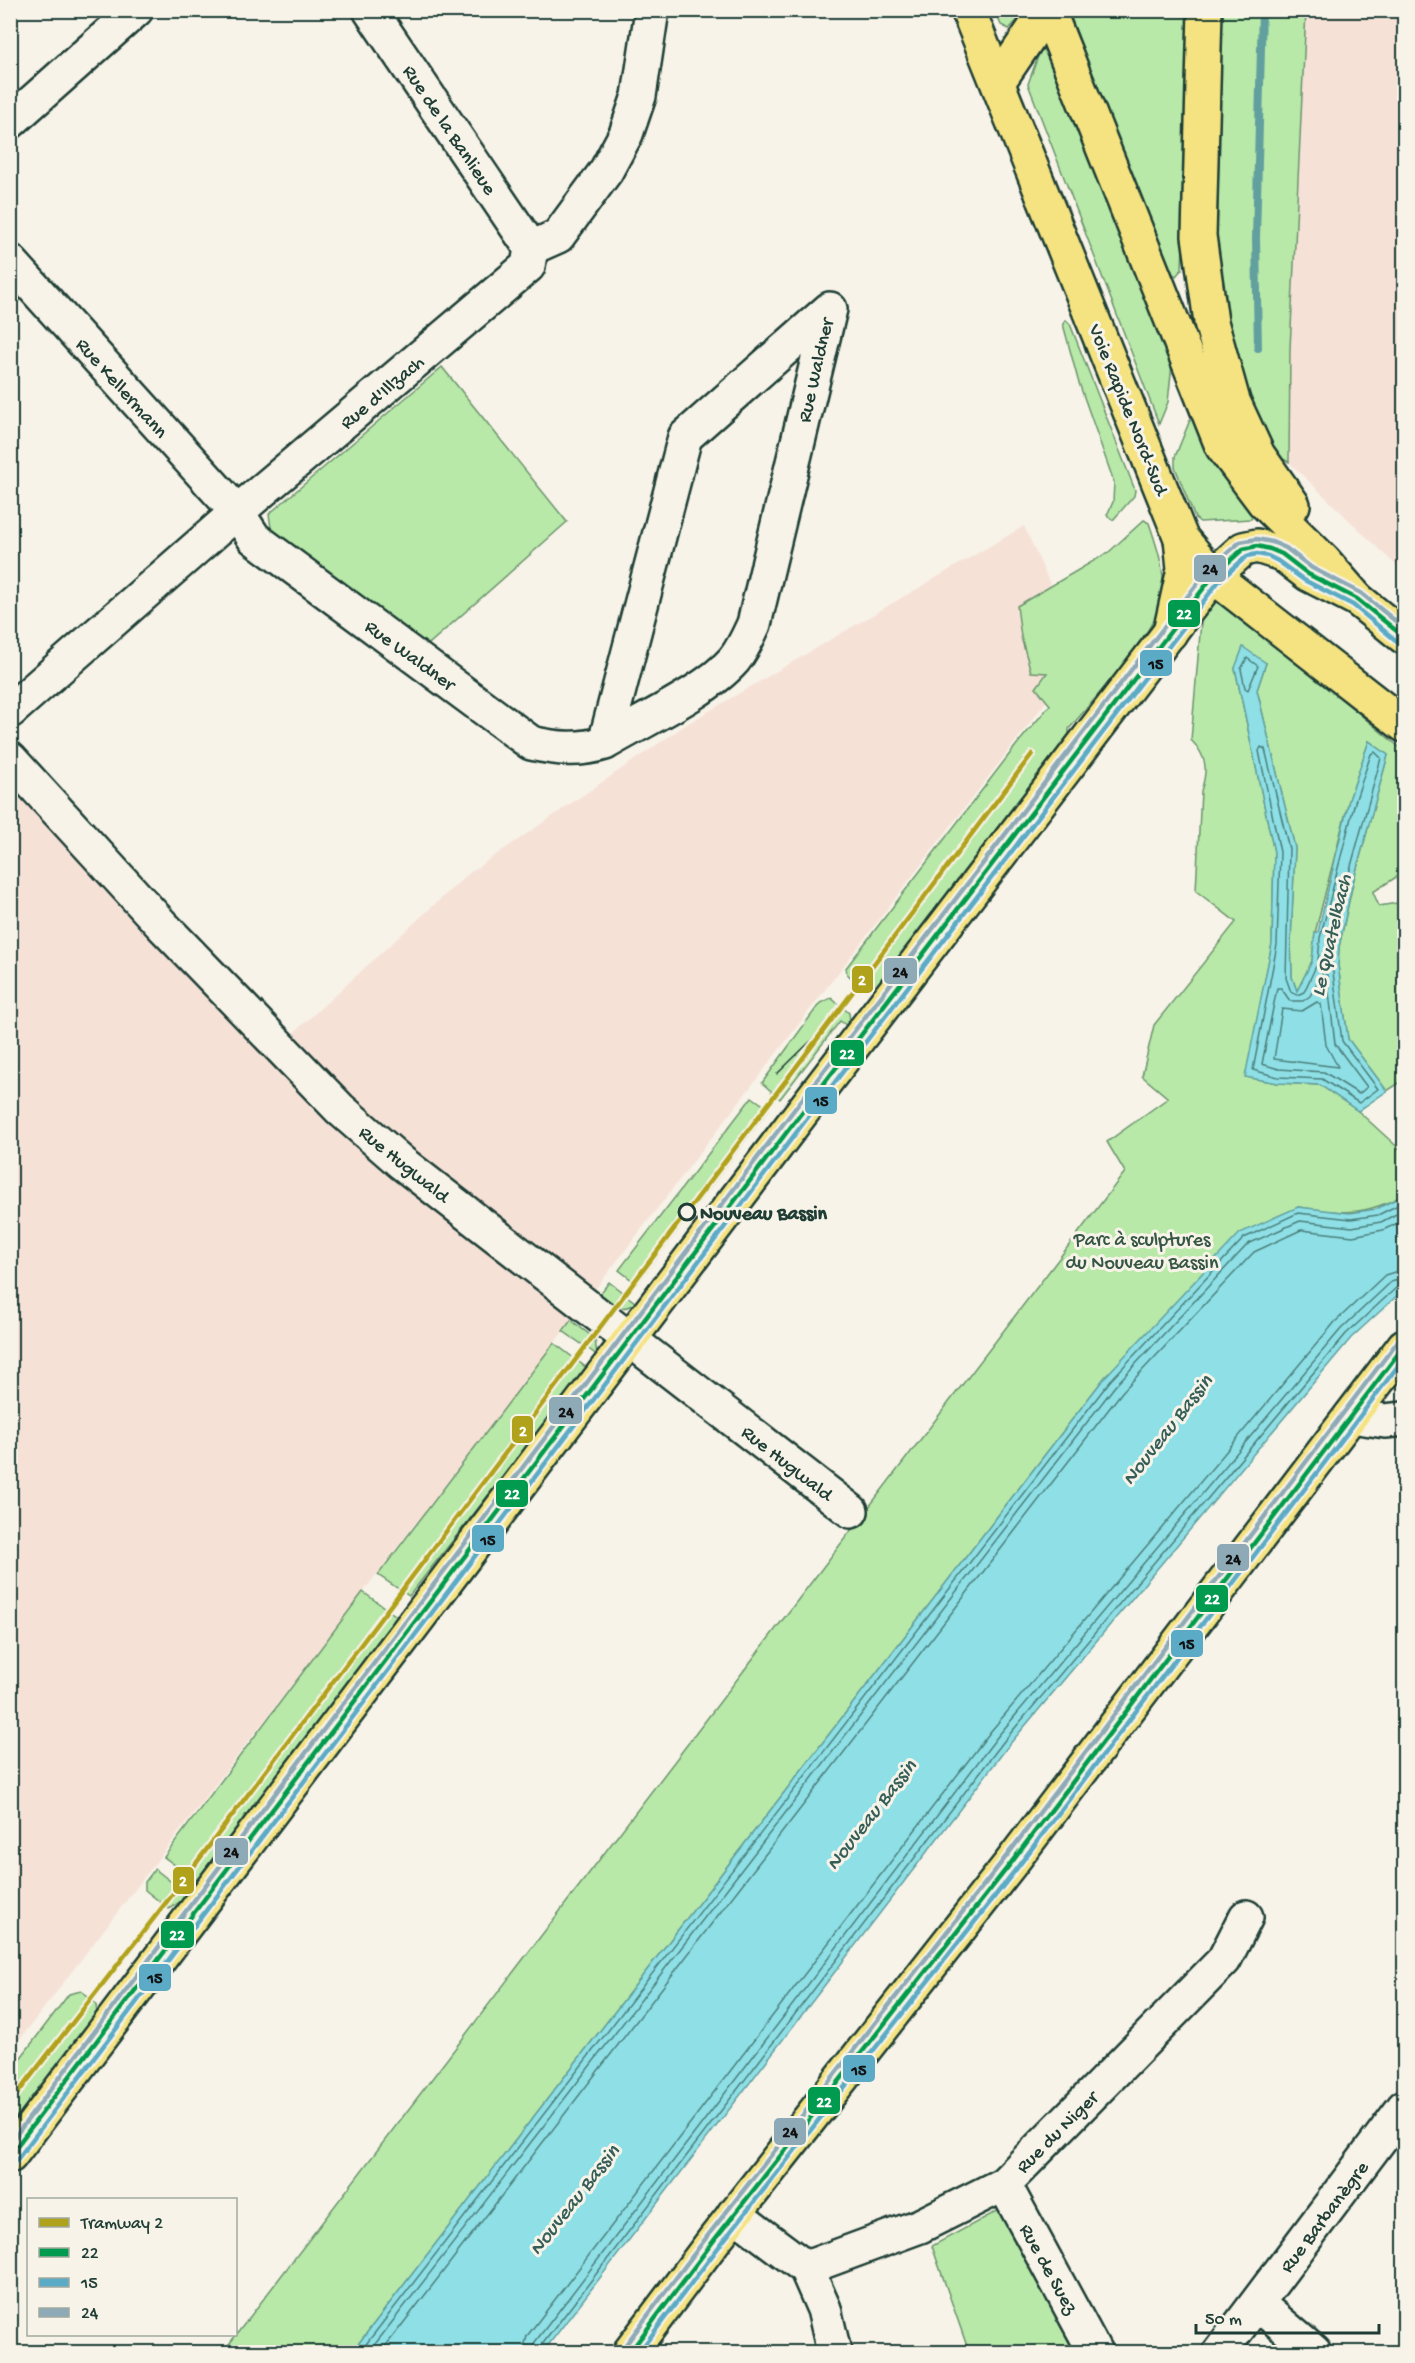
<svg xmlns="http://www.w3.org/2000/svg" width="1415" height="2363" viewBox="0 0 1415 2363" font-family="'Gochi Hand',sans-serif">
	<rect width="100%" height="100%" fill="#f7f3e8"/>
	<filter id="ink" filterUnits="userSpaceOnUse"><feTurbulence type="fractalNoise" baseFrequency=".0167" numOctaves="2"/><feDisplacementMap in="SourceGraphic" scale="12" xChannelSelector="R" yChannelSelector="G"/><feConvolveMatrix kernelMatrix="1 2 1 2 8 2 1 2 1" color-interpolation-filters="sRGB"/></filter>
	<g filter="url(#ink)">
		<g fill="#f6e1d7">
			<path d="M 1306,11 L 1404,11 L 1404,573 L 1289,462 L 1290,349 Z"/>
			<path d="M 1024,526 L 1082,655 L 11,2051 L 10,773 L 266,1058 L 468,874 L 687,724 Z"/>
		</g>
		<g fill="#b8e9a8" stroke="#6c936e" stroke-width="1.5">
			<path d="M 1068,10 L 1192,11 L 1182,269 L 1176,276 L 1168,271 Z"/>
			<path d="M 995,11 L 1026,11 L 1009,29 L 1001,25 Z"/>
			<path d="M 1222,11 L 1306,11 L 1290,349 L 1289,462 L 1265,450 L 1251,422 L 1216,282 Z"/>
			<path d="M 1048,49 L 1172,364 L 1168,402 L 1159,424 L 1028,84 L 1040,51 Z"/>
			<path d="M 1066,320 L 1070,324 L 1135,490 L 1134,496 L 1113,520 L 1107,515 L 1113,502 L 1114,482 L 1078,380 L 1063,324 Z"/>
			<path d="M 442,367 L 567,522 L 422,650 L 272,534 L 269,514 Z"/>
			<path d="M 1194,419 L 1254,514 L 1251,519 L 1200,522 L 1195,518 L 1175,467 L 1175,457 L 1190,420 Z"/>
			<path d="M 1144,520 L 1149,523 C 1157,547 1167,574 1162,600 C 1155,633 1093,700 1069,729 L 1069,734 L 876,987 L 865,989 L 847,974 L 846,968 L 1018,743 L 1050,705 L 1036,688 L 1047,673 L 1031,672 L 1021,637 L 1017,606 L 1109,552 Z"/>
			<path d="M 1220,598 L 1404,751 L 1404,872 L 1373,892 L 1379,906 L 1404,902 L 1404,1080 L 1387,1091 L 1348,1039 L 1338,965 L 1339,947 L 1353,883 L 1388,755 L 1369,741 L 1349,800 L 1315,933 L 1312,961 L 1297,991 L 1292,977 L 1291,940 L 1295,848 L 1257,690 L 1266,663 L 1235,668 L 1274,852 L 1272,944 L 1246,1077 L 1278,1083 L 1320,1085 L 1358,1111 L 1404,1153 L 1404,1195 C 1361,1217 1345,1213 1298,1207 L 1105,1377 L 352,2352 L 223,2352 L 1125,1172 L 1107,1142 L 1168,1098 L 1142,1076 L 1154,1025 L 1236,922 L 1196,891 L 1201,791 C 1208,770 1207,756 1191,740 L 1202,610 Z"/>
			<path d="M 831,998 L 849,1013 L 850,1021 L 846,1025 L 840,1021 L 780,1099 L 762,1083 L 820,1003 Z"/>
			<path d="M 752,1097 L 769,1109 L 637,1284 L 619,1270 Z"/>
			<path d="M 609,1282 L 636,1303 C 620,1313 612,1305 599,1295 Z"/>
			<path d="M 571,1320 L 595,1339 L 597,1355 L 563,1331 Z"/>
			<path d="M 554,1343 L 588,1369 L 409,1596 L 378,1575 Z"/>
			<path d="M 363,1592 L 399,1618 L 198,1882 L 164,1857 Z"/>
			<path d="M 155,1869 L 189,1896 L 169,1909 L 145,1890 L 145,1882 Z"/>
			<path d="M 81,1991 C 92,1999 99,2002 96,2016 L 11,2129 L 10,2072 L 69,1994 Z"/>
			<path d="M 1003,2208 L 1080,2352 L 969,2352 L 932,2246 Z"/>
		</g>
		<g fill="#8ee0e6" stroke="#629f9f" stroke-width="1.5">
			<path d="M 1243,647 L 1266,663 L 1257,690 L 1295,848 L 1291,940 L 1292,977 L 1297,991 L 1312,961 L 1315,933 L 1318,932 L 1349,800 L 1369,741 L 1388,755 L 1352,886 L 1339,947 L 1338,965 L 1348,1039 L 1387,1091 L 1358,1111 L 1320,1085 L 1278,1083 L 1245,1077 L 1272,944 L 1274,852 L 1235,668 Z"/>
			<path d="M 1404,1195 L 1404,1291 L 1400,1293 L 1351,1338 L 1009,1745 L 543,2352 L 352,2352 L 1105,1377 L 1240,1233 L 1298,1207 L 1350,1213 L 1376,1209 Z"/>
		</g>
		<g fill="none" stroke-linecap="round" stroke-linejoin="round">
			<g stroke="#4b7e7b" stroke-width="1.5">
				<path d="M 1247,658 L 1258,666 L 1248,690 L 1245,688 L 1241,669 Z"/>
				<path d="M 1261,747 L 1265,749 L 1289,849 L 1286,978 L 1291,992 L 1297,995 L 1304,992 L 1318,962 L 1320,938 L 1355,802 L 1371,754 L 1375,752 L 1381,758 L 1346,884 L 1333,946 L 1332,965 L 1342,1041 L 1378,1089 L 1359,1103 L 1322,1079 L 1278,1077 L 1253,1070 L 1277,945 L 1280,852 L 1259,751 Z"/>
				<path d="M 1323,972 L 1327,975 L 1335,1044 L 1367,1087 L 1359,1094 L 1324,1072 L 1279,1069 L 1262,1064 L 1277,988 L 1281,988 L 1290,1001 L 1303,1001 L 1310,996 Z"/>
				<path d="M 1317,1002 L 1321,1004 L 1326,1045 L 1338,1067 L 1274,1059 L 1282,1009 L 1302,1011 Z"/>
				<path d="M 360,2352 L 1110,1381 L 1244,1238 L 1298,1213 L 1351,1219 L 1378,1215 L 1404,1202"/>
				<path d="M 369,2352 L 1115,1386 L 1248,1244 L 1300,1221 L 1352,1227 L 1381,1222 L 1404,1210"/>
				<path d="M 381,2352 L 1122,1392 L 1254,1252 L 1301,1230 L 1353,1236 L 1383,1230 L 1404,1220"/>
				<path d="M 523,2352 L 527,2336 L 991,1731 L 1335,1322 L 1385,1275 L 1404,1269"/>
				<path d="M 532,2352 L 535,2342 L 998,1736 L 1341,1329 L 1391,1282 L 1404,1278"/>
				<path d="M 539,2352 L 541,2346 L 1004,1741 L 1346,1334 L 1396,1288 L 1404,1286"/>
			</g>
			<path stroke="#629f9f" stroke-width="8" d="M 1258,348 L 1256,238 L 1262,10"/>
			<defs>
				<g id="minor">
					<path d="M 370,10 L 531,248"/>
					<path d="M 10,122 L 136,10"/>
					<path d="M 531,248 L 558,236 L 606,171 L 626,134 L 639,96 L 652,10"/>
					<path d="M 10,261 L 237,512 L 254,538 L 531,743 C 557,749 579,751 605,743 C 643,720 706,692 734,660 C 743,649 748,637 754,624 L 830,309 L 685,437 L 605,743"/>
					<path d="M 10,711 L 237,512 L 528,266 L 531,248"/>
					<path d="M 10,759 L 161,924 L 340,1109 L 402,1163 L 851,1511"/>
					<path d="M 1351,1416 L 1385,1421 L 1404,1419"/>
					<path d="M 1004,2184 L 1095,2352"/>
					<path d="M 734,2214 L 806,2268 L 824,2309 L 834,2352"/>
					<path d="M 806,2268 L 920,2226 L 1004,2184 L 1224,1960 L 1246,1917"/>
					<path d="M 1258,2304 L 1314,2352"/>
					<path d="M 1220,2352 L 1404,2107"/>
				</g>
				<g id="major">
					<path d="M 10,2156 L 796,1120 L 1213,576 L 1243,549 L 1257,546 L 1282,554 L 1308,574 L 1357,599"/>
					<path d="M 630,2352 L 715,2239 L 1011,1863 L 1404,1346"/>
				</g>
				<g id="highway">
					<path d="M 968,10 L 1181,538 L 1213,576 L 1404,725"/>
					<path d="M 1048,10 L 1222,446 L 1264,502 L 1324,561 L 1357,599 L 1404,637"/>
					<path d="M 1205,10 L 1199,236 L 1211,322 L 1233,401 L 1258,455 L 1293,505"/>
					<path d="M 998,82 L 1047,10"/>
					<path d="M 1170,633 L 1184,569 L 1181,538"/>
				</g>
			</defs>
			<use href="#minor" stroke="#1f3d34" stroke-width="38"/>
			<use href="#major" stroke="#1f3d34" stroke-width="38"/>
			<use href="#highway" stroke="#1f3d34" stroke-width="38"/>
			<use href="#minor" stroke="#f7f3e8" stroke-width="33"/>
			<use href="#major" stroke="#f5e382" stroke-width="33"/>
			<use href="#highway" stroke="#f5e382" stroke-width="33"/>
			<path stroke="#1f3d34" stroke-width="1.5" d="M 777,1074 L 823,1029"/>
			<defs>
				<g id="bus-1">
					<path d="M 10,2155 L 796,1120 L 1213,576 L 1243,549 L 1257,546 L 1270,549 L 1282,554 L 1308,574 L 1357,599 L 1404,637"/>
					<path d="M 630,2352 L 715,2239 L 1011,1863 L 1404,1346"/>
				</g>
				<g id="bus-2">
					<path d="M 16,2161 L 802,1125 L 1219,581 L 1247,556 L 1257,554 L 1268,556 L 1278,561 L 1304,580 L 1353,605 L 1399,643"/>
					<path d="M 639,2352 L 721,2244 L 1017,1868 L 1404,1358"/>
				</g>
				<g id="bus-3">
					<path d="M 10,2143 L 790,1115 L 1207,571 L 1240,542 L 1257,539 L 1272,542 L 1286,548 L 1312,568 L 1361,593 L 1404,628"/>
					<path d="M 624,2347 L 709,2234 L 1005,1858 L 1398,1341"/>
				</g>
			</defs>
			<use href="#bus-1" stroke="#f7f3e8" stroke-width="9"/>
			<use href="#bus-2" stroke="#f7f3e8" stroke-width="9"/>
			<use href="#bus-3" stroke="#f7f3e8" stroke-width="9"/>
			<use href="#bus-1" stroke="#009b4e" stroke-width="4.5"/>
			<use href="#bus-2" stroke="#5babc6" stroke-width="4.5"/>
			<use href="#bus-3" stroke="#8eaab7" stroke-width="4.5"/>
			<defs>
				<path id="tram-1" d="M 10,2103 L 182,1882 L 1032,754"/>
			</defs>
			<use href="#tram-1" stroke="#f7f3e8" stroke-width="9"/>
			<use href="#tram-1" stroke="#b1a21b" stroke-width="4.5"/>
		</g>
	</g>
	<circle fill="#f7f3e8" stroke="#1f3d34" stroke-width="3" cx="687" cy="1212" r="8"/>
	<g text-anchor="middle" stroke-width="6" stroke-linejoin="round" paint-order="stroke">
		<g font-size="20" fill="#1f3d34" stroke="#f7f3e8">
			<text transform="translate(451 129) rotate(56)" y="7">Rue de la Banlieue</text>
			<text transform="translate(814 370) rotate(-77)" y="7">Rue Waldner</text>
			<text transform="translate(123 387) rotate(48)" y="7">Rue Kellermann</text>
			<text transform="translate(381 391) rotate(-40)" y="7">Rue d'Illzach</text>
			<text transform="translate(1130 409) rotate(68)" y="7">Voie Rapide Nord-Sud</text>
			<text transform="translate(411 654) rotate(36)" y="7">Rue Waldner</text>
			<text transform="translate(405 1163) rotate(39)" y="7">Rue Hugwald</text>
			<text transform="translate(788 1462) rotate(38)" y="7">Rue Hugwald</text>
			<text transform="translate(1056 2131) rotate(-45)" y="7">Rue du Niger</text>
			<text transform="translate(1323 2216) rotate(-53)" y="7">Rue Barbanègre</text>
			<text transform="translate(1050 2268) rotate(61)" y="7">Rue de Suez</text>
		</g>
		<g font-size="20" font-weight="bold" fill="#1f3d34" stroke="#f7f3e8" text-anchor="start">
			<text x="700" y="1219">Nouveau Bassin</text>
		</g>
		<g font-size="20" fill="#365745" stroke="#f7f3e8">
			<text x="1142" y="1245">Parc à sculptures<tspan x="1142" dy="23">du Nouveau Bassin</tspan></text>
		</g>
		<g font-size="21" font-style="italic" fill="#355e58" stroke="#f7f3e8">
			<text transform="translate(1330 935) rotate(-77)" y="7">Le Quatelbach</text>
			<text transform="translate(1166 1429) rotate(-52)" y="7">Nouveau Bassin</text>
			<text transform="translate(870 1814) rotate(-52)" y="7">Nouveau Bassin</text>
			<text transform="translate(573 2199) rotate(-52)" y="7">Nouveau Bassin</text>
		</g>
	</g>
	<g stroke="#f7f3e8" stroke-width="2">
		<rect x="1193" y="554" width="34" height="29" rx="6" fill="#8eaab7"/>
		<rect x="1167" y="599" width="34" height="29" rx="6" fill="#009b4e"/>
		<rect x="1139" y="649" width="34" height="28" rx="6" fill="#5babc6"/>
		<rect x="883" y="957" width="35" height="28" rx="6" fill="#8eaab7"/>
		<rect x="851" y="965" width="23" height="29" rx="6" fill="#b1a21b"/>
		<rect x="830" y="1039" width="35" height="28" rx="6" fill="#009b4e"/>
		<rect x="804" y="1086" width="34" height="29" rx="6" fill="#5babc6"/>
		<rect x="548" y="1396" width="35" height="29" rx="6" fill="#8eaab7"/>
		<rect x="511" y="1415" width="23" height="29" rx="6" fill="#b1a21b"/>
		<rect x="495" y="1479" width="34" height="29" rx="6" fill="#009b4e"/>
		<rect x="471" y="1524" width="34" height="29" rx="6" fill="#5babc6"/>
		<rect x="1216" y="1543" width="34" height="29" rx="6" fill="#8eaab7"/>
		<rect x="1195" y="1584" width="34" height="29" rx="6" fill="#009b4e"/>
		<rect x="1170" y="1629" width="34" height="29" rx="6" fill="#5babc6"/>
		<rect x="214" y="1837" width="35" height="29" rx="6" fill="#8eaab7"/>
		<rect x="172" y="1866" width="23" height="29" rx="6" fill="#b1a21b"/>
		<rect x="160" y="1920" width="35" height="29" rx="6" fill="#009b4e"/>
		<rect x="138" y="1963" width="34" height="29" rx="6" fill="#5babc6"/>
		<rect x="842" y="2054" width="34" height="29" rx="6" fill="#5babc6"/>
		<rect x="807" y="2086" width="34" height="29" rx="6" fill="#009b4e"/>
		<rect x="773" y="2117" width="34" height="29" rx="6" fill="#8eaab7"/>
	</g>
	<g font-size="16" text-anchor="middle" font-weight="bold" fill="#fff">
		<text x="1184" y="619">22</text>
		<text x="862" y="985">2</text>
		<text x="847" y="1059">22</text>
		<text x="523" y="1436">2</text>
		<text x="512" y="1499">22</text>
		<text x="1212" y="1604">22</text>
		<text x="183" y="1886">2</text>
		<text x="177" y="1940">22</text>
		<text x="824" y="2107">22</text>
	</g>
	<g font-size="16" text-anchor="middle" font-weight="bold" fill="#111">
		<text x="1210" y="574">24</text>
		<text x="1156" y="669">15</text>
		<text x="900" y="977">24</text>
		<text x="821" y="1106">15</text>
		<text x="566" y="1417">24</text>
		<text x="488" y="1545">15</text>
		<text x="1233" y="1564">24</text>
		<text x="1187" y="1649">15</text>
		<text x="231" y="1857">24</text>
		<text x="155" y="1983">15</text>
		<text x="859" y="2075">15</text>
		<text x="790" y="2137">24</text>
	</g>
	<rect width="1415" height="2363" fill="none" stroke="#f7f3e8" stroke-width="36"/>
	<rect x="18" y="18" width="1379" height="2327" fill="none" stroke="#1f3d34" stroke-width="2" filter="url(#ink)"/>
	<rect x="27" y="2198" width="210" height="138" fill="#f7f3e8" stroke="#a1aaa0" stroke-width="1.5"/>
	<rect x="39" y="2218" width="30" height="9" fill="#b1a21b" stroke="#a1aaa0" stroke-width="1.5"/>
	<text x="81" y="2228" font-size="18" fill="#1f3d34">Tramway 2</text>
	<rect x="39" y="2248" width="30" height="9" fill="#009b4e" stroke="#a1aaa0" stroke-width="1.5"/>
	<text x="81" y="2258" font-size="18" fill="#1f3d34">22</text>
	<rect x="39" y="2278" width="30" height="9" fill="#5babc6" stroke="#a1aaa0" stroke-width="1.5"/>
	<text x="81" y="2288" font-size="18" fill="#1f3d34">15</text>
	<rect x="39" y="2308" width="30" height="9" fill="#8eaab7" stroke="#a1aaa0" stroke-width="1.5"/>
	<text x="81" y="2318" font-size="18" fill="#1f3d34">24</text>
	<path d="M1196 2324v9h183v-9" fill="none" stroke="#1f3d34" stroke-width="3"/>
	<text x="1205" y="2324" font-size="18" fill="#1f3d34" stroke="#f7f3e8" stroke-width="4.5" paint-order="stroke">50 m</text>
</svg>
